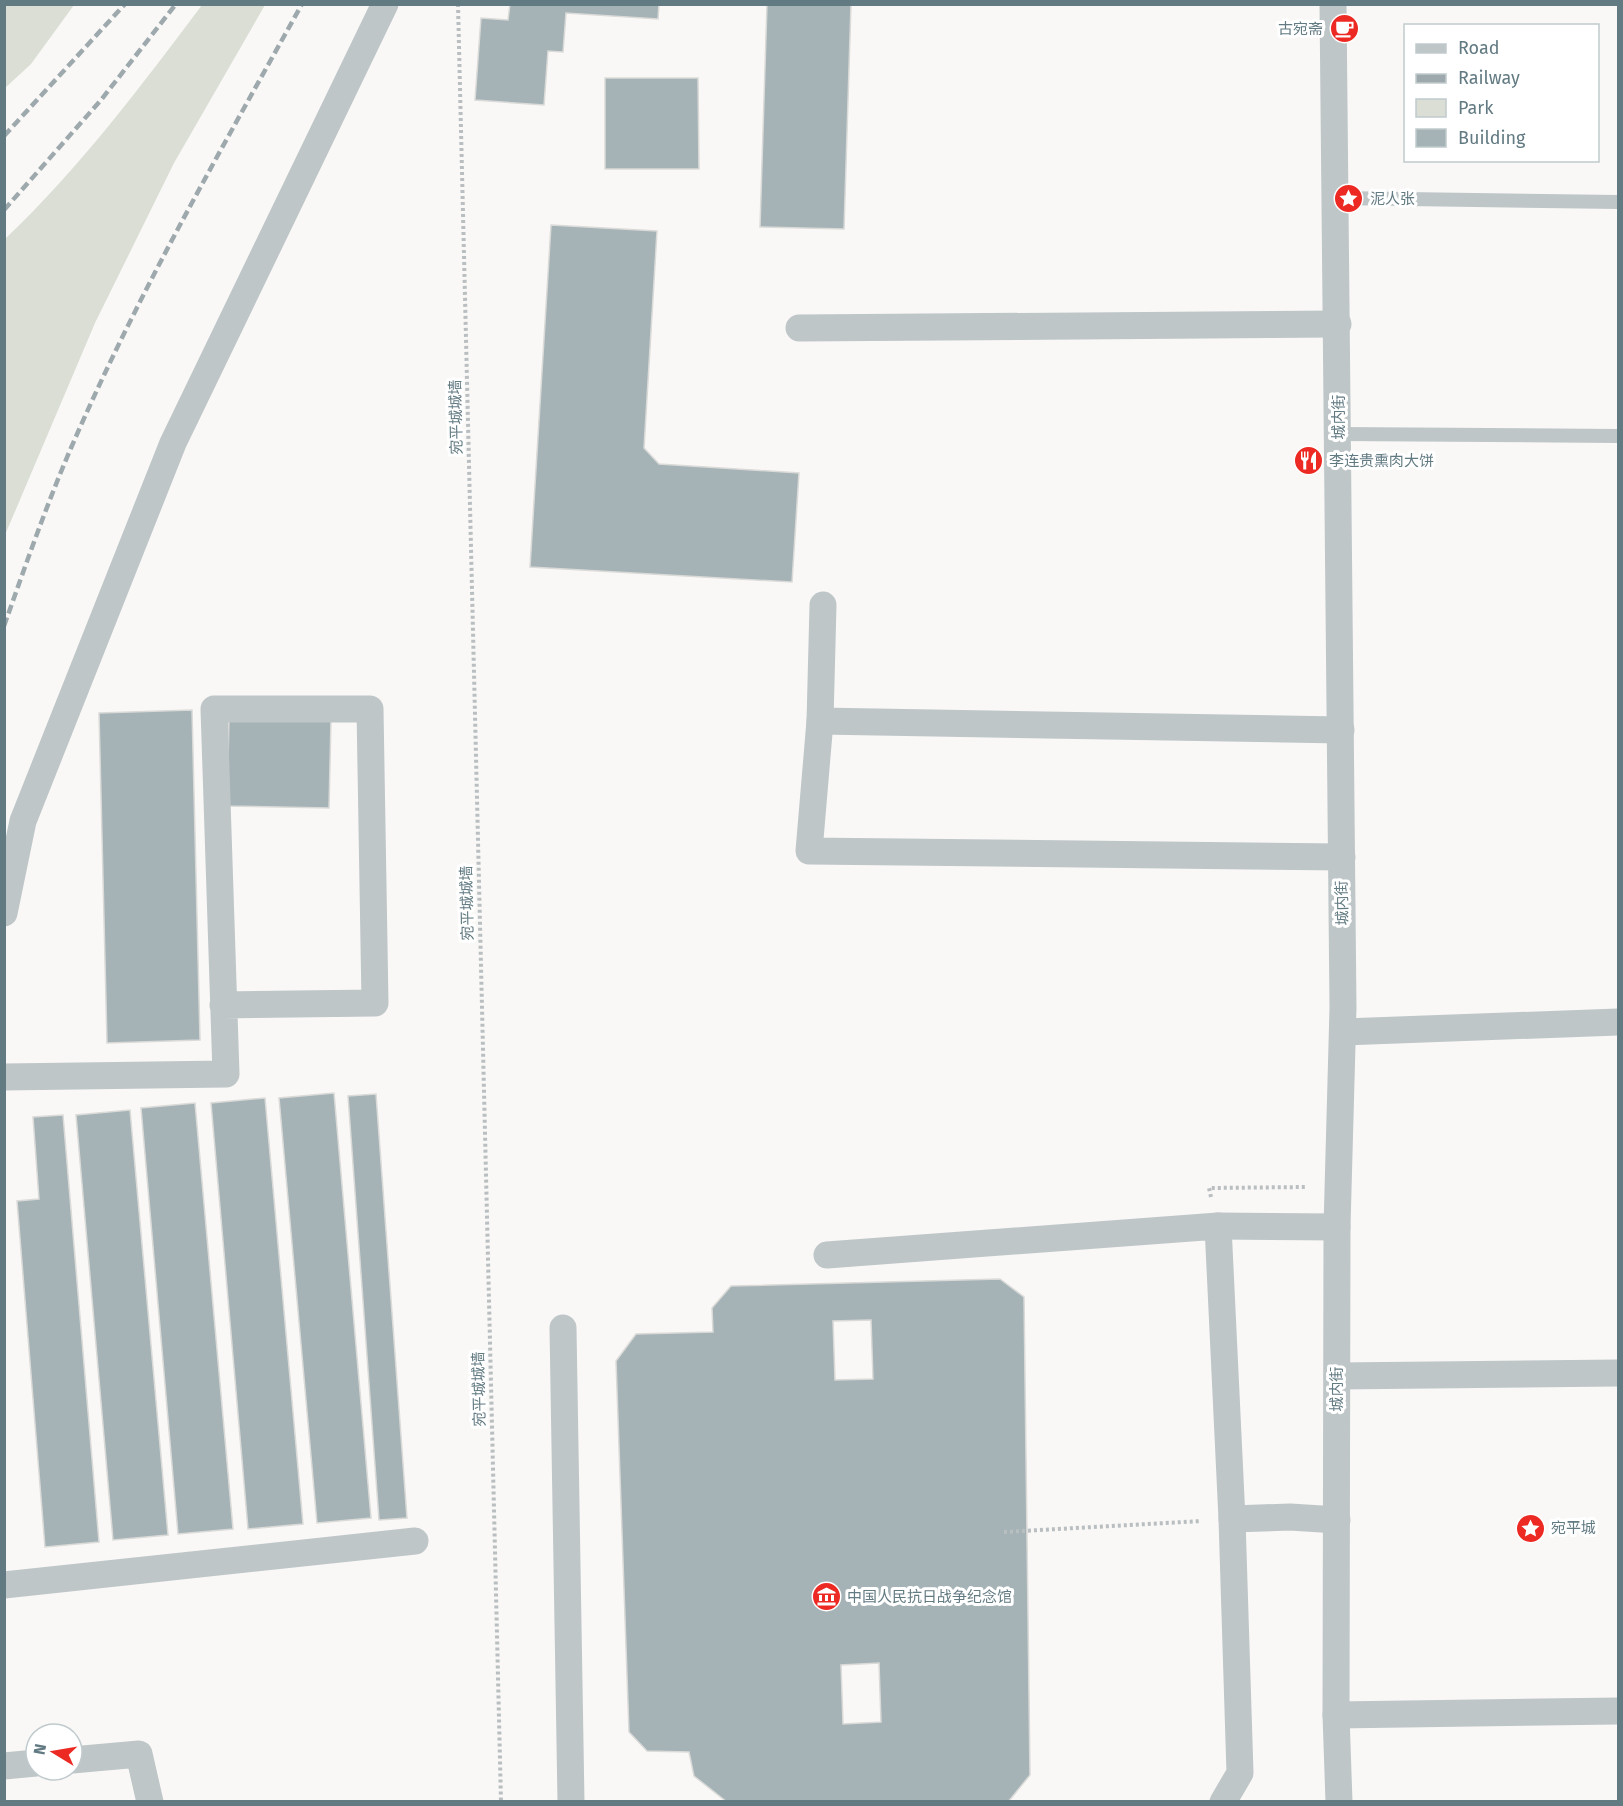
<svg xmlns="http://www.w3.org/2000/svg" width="1623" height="1806" viewBox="0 0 1623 1806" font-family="'Fira Sans','Noto Sans SC',sans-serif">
	<rect width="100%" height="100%" fill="#f9f8f6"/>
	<g fill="#daded5">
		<path d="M 5,4 L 74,5 L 31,64 L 5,88 Z"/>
		<path d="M 202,5 L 265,5 L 174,163 L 95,323 L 5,535 L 5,239 C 79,169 141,86 202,5 Z"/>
	</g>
	<g fill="#a5b3b6" stroke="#dadad8" stroke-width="1.5" fill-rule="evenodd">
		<path d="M 510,4 L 659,4 L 658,19 L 566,13 L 563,52 L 548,51 L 544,105 L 475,100 L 481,18 L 508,20 Z"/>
		<path d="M 767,4 L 851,4 L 844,229 L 760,227 Z"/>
		<path d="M 605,78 L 698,78 L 699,169 L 605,169 Z"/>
		<path d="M 551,225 L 657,231 L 644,448 L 659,464 L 799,473 L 792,582 L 530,567 Z"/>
		<path d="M 192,710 L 200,1040 L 107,1043 L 99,713 Z"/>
		<path d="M 229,717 L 331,719 L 329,808 L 227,806 Z"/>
		<path d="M 334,1093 L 371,1518 L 317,1523 L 279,1098 Z"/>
		<path d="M 376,1094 L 407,1518 L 379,1520 L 348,1096 Z"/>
		<path d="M 265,1098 L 303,1524 L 248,1529 L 211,1103 Z"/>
		<path d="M 195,1103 L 233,1529 L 178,1534 L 141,1108 Z"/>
		<path d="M 130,1110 L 168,1535 L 113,1540 L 76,1115 Z"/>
		<path d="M 63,1115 L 99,1542 L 45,1547 L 17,1201 L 39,1199 L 33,1117 Z"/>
		<path d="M 1000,1279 L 1024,1297 L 1030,1775 L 1008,1802 L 727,1802 L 694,1776 L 689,1752 L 647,1751 L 629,1732 L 616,1361 L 636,1334 L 713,1332 L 712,1308 L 731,1286 ZM 871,1320 L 873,1379 L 835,1380 L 833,1321 ZM 879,1663 L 881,1722 L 843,1724 L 841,1665 Z"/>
	</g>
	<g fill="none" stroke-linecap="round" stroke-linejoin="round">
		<g stroke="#b9bec0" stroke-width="4" stroke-dasharray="3 3" stroke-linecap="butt">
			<path d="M 458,4 L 501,1802"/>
			<path d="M 1211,1197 L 1209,1188 L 1306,1187"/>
			<path d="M 1004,1532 L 1201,1521"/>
		</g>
		<g stroke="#bfc6c8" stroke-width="14">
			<path d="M 1337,198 L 1618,202"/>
			<path d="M 1339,434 L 1618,436"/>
		</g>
		<g stroke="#bfc6c8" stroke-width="27">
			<path d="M 1333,4 L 1343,1008 L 1337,1227 L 1336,1715 L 1339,1802"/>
			<path d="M 799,328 L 1338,324"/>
			<path d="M 823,605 L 820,721 L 809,851 L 1342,857"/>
			<path d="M 820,721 L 1341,730"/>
			<path d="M 4,913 L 23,821 L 173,443 L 385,4"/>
			<path d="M 1343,1032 L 1618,1022"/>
			<path d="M 4,1077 L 226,1074 L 214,709 L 370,709 L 375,1003 L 223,1005"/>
			<path d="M 1218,1226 L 1337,1227"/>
			<path d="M 827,1255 L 1218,1226 L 1232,1519 L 1240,1773 L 1223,1802"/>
			<path d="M 563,1328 L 571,1802"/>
			<path d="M 1337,1376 L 1618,1373"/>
			<path d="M 1232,1519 L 1290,1517 L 1337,1520"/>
			<path d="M 4,1585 L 415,1541"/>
			<path d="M 1336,1715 L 1618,1711"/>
			<path d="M 72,1760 L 139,1754 L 150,1802"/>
			<path d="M 4,1766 L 36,1763"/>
		</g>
		<g stroke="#9ea9ad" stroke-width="4.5" stroke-dasharray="9 4.5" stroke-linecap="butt">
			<path d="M 4,136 L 125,4"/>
			<path d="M 4,210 L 101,100 L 176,4"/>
			<path d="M 4,626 C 25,567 46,506 71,448 C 137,295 221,150 302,4"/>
		</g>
	</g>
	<defs>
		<symbol id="cafe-disc" viewBox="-11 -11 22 22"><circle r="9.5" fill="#ec2a23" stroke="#fff"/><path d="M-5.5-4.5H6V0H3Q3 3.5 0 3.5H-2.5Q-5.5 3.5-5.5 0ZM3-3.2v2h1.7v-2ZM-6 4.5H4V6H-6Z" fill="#fff"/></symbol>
		<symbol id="sight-disc" viewBox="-11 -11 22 22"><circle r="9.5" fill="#ec2a23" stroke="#fff"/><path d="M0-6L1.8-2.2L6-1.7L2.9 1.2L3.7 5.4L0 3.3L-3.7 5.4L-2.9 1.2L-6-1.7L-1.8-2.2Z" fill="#fff"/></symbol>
		<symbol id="restaurant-disc" viewBox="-11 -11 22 22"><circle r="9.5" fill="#ec2a23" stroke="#fff"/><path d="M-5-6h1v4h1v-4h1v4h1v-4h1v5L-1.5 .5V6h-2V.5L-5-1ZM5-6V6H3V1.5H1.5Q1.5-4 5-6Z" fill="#fff"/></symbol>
		<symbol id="museum-disc" viewBox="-11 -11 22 22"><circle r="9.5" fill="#ec2a23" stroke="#fff"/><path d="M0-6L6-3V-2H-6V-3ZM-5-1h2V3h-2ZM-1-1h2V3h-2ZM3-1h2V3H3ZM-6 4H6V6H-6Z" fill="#fff"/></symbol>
	</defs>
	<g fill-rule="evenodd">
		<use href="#cafe-disc" x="1328" y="12" width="33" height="33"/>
		<use href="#sight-disc" x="1332" y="182" width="33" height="33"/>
		<use href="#restaurant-disc" x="1292" y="444" width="33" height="33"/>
		<use href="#sight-disc" x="1514" y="1512" width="33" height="33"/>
		<use href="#museum-disc" x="810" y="1580" width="33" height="33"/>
	</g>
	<g text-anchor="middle" stroke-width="6" stroke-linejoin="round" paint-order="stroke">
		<g font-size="15" fill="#627a82" stroke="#fff" text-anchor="start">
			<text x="1323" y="34" text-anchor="end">古宛斋</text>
			<text x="1370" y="204">泥人张</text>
			<text x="1329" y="466">李连贵熏肉大饼</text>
			<text x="1551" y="1533">宛平城</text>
			<text x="847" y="1602">中国人民抗日战争纪念馆</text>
		</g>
		<g font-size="15" fill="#627a82" stroke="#fff">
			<text transform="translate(456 417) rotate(-91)" y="5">宛平城城墙</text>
			<text transform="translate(1339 417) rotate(-90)" y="5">城内街</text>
			<text transform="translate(467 903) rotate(-91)" y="5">宛平城城墙</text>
			<text transform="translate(1342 903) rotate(-91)" y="5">城内街</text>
			<text transform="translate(479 1389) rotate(-91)" y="5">宛平城城墙</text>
			<text transform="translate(1337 1389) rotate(-90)" y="5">城内街</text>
		</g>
	</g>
	<rect width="1623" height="1806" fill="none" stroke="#627a82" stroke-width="12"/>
	<rect x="1404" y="24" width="195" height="138" fill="#ffffff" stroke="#c0cacd" stroke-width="1.5"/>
	<rect x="1416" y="44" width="30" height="9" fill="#bfc6c8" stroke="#c0cacd" stroke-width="1.5"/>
	<text x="1458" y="54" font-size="18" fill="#627a82">Road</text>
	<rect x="1416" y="74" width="30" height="9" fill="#9ea9ad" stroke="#c0cacd" stroke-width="1.5"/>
	<text x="1458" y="84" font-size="18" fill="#627a82">Railway</text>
	<rect x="1416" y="99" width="30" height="18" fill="#daded5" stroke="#c0cacd" stroke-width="1.5"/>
	<text x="1458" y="114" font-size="18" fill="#627a82">Park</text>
	<rect x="1416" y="129" width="30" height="18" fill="#a5b3b6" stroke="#c0cacd" stroke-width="1.5"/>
	<text x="1458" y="144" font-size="18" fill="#627a82">Building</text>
	<g transform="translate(54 1752) rotate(281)"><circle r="28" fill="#ffffff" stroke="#c0cacd" stroke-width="1.5"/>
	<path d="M0-4.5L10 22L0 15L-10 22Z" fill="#ec2a23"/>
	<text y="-9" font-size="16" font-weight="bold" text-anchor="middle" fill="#627a82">N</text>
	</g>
</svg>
